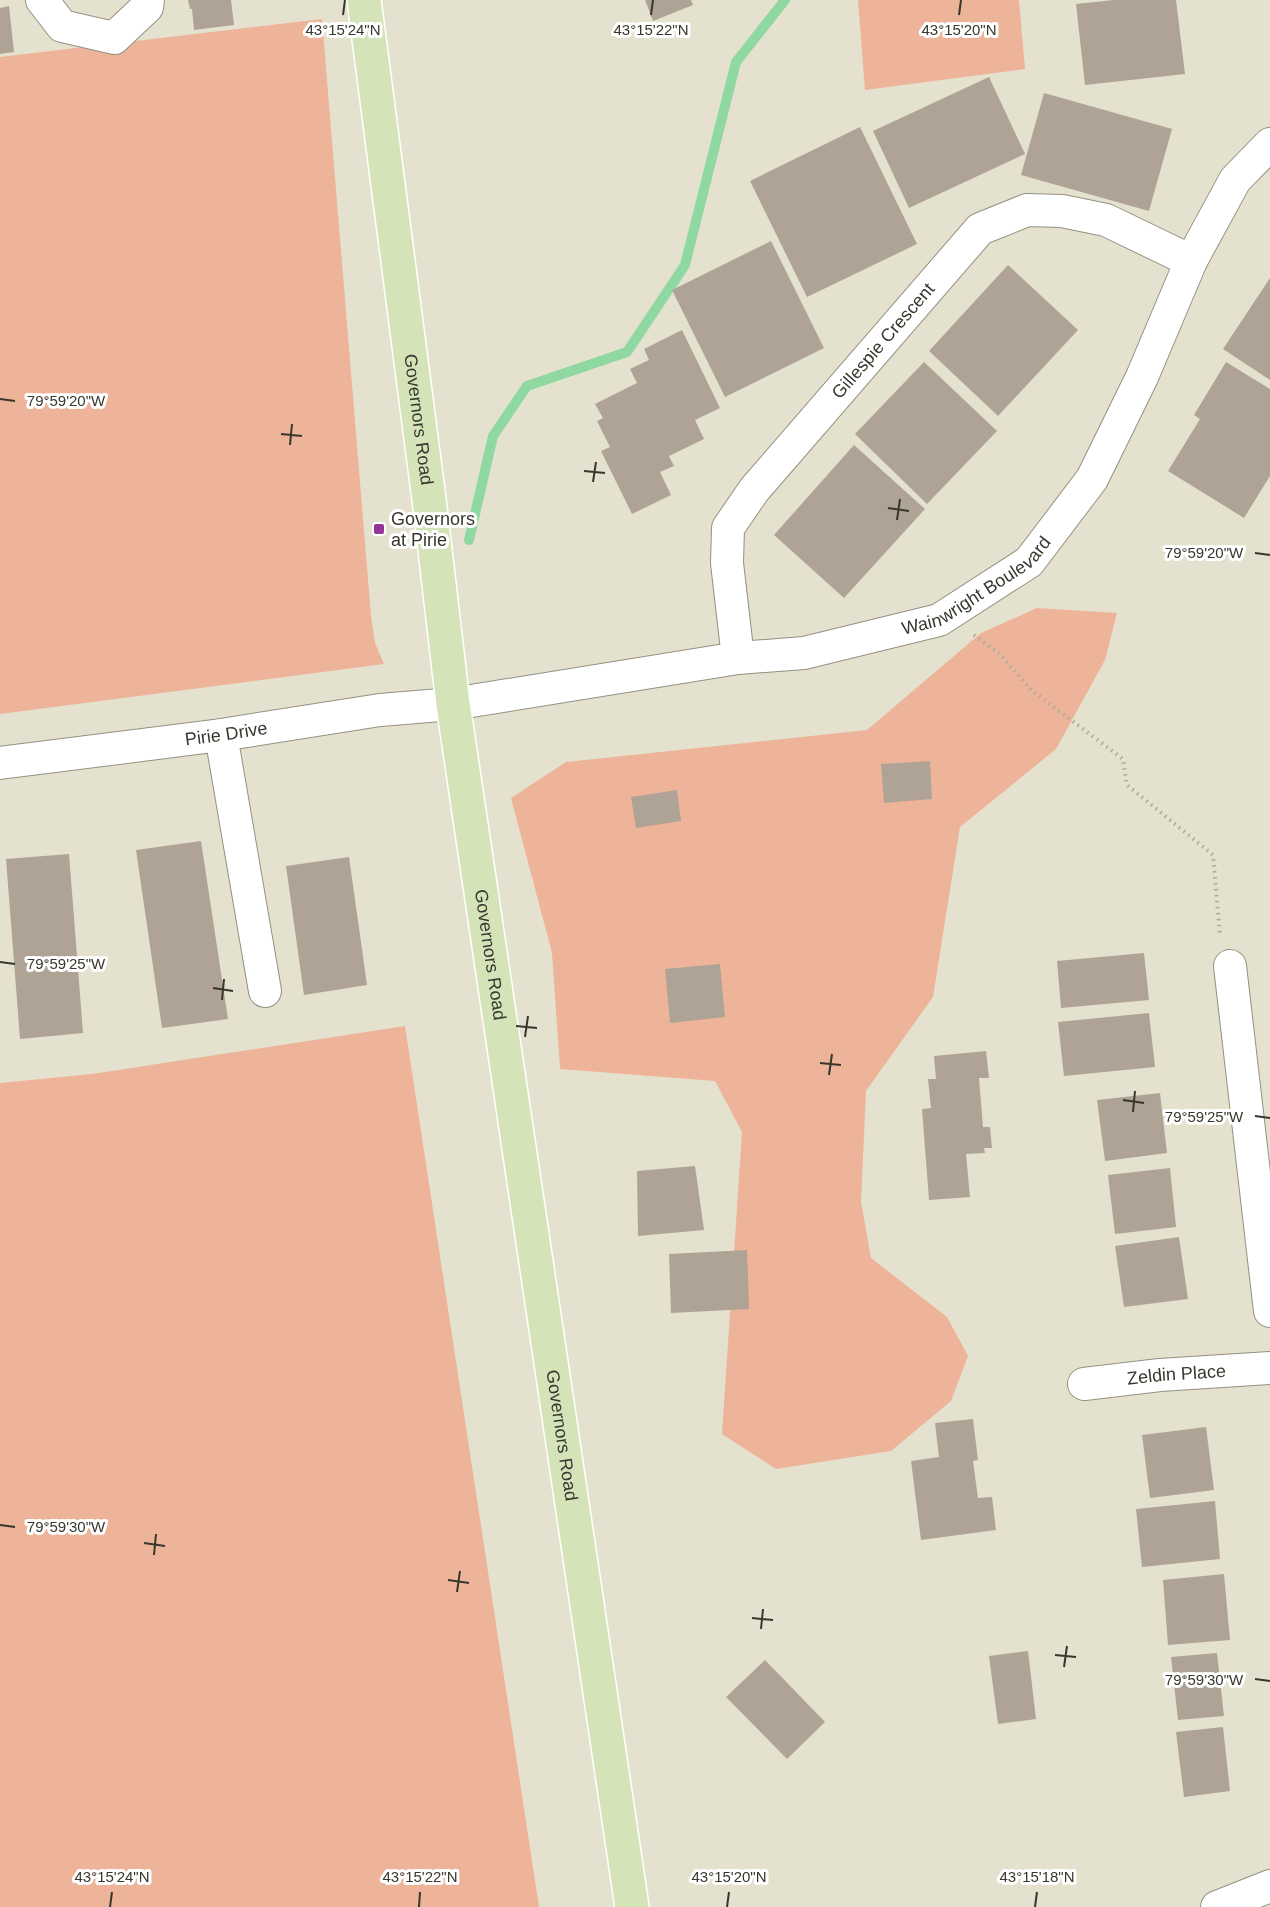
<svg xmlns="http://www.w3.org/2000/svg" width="1270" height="1907" viewBox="0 0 1270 1907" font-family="Helvetica,sans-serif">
	<rect width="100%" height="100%" fill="#e5e1cf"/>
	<g fill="#edb49a">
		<path d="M 858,0 L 1019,0 L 1025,69 L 865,90 Z"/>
		<path d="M 322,19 L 371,616 L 375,643 L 384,664 L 0,714 L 0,57 Z"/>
		<path d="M 1037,608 L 1117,613 L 1105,660 L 1056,749 L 960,827 L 933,997 L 866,1091 L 861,1202 L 871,1258 L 947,1317 L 968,1356 L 951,1401 L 891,1451 L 776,1469 L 722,1434 L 742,1132 L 715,1081 L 560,1069 L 552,953 L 511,798 L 566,762 L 867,730 L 981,633 Z"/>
		<path d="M 405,1026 L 539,1907 L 0,1907 L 0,1083 L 92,1074 Z"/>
	</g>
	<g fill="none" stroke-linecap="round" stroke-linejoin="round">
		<path stroke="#90d8a2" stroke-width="10" d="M 469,540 L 493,436 L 527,386 L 627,352 L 685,265 L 736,62 L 785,0"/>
	</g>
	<g fill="#afa395">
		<path d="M 188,0 L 231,0 L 234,25 L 194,30 L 192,9 L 190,9 Z"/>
		<path d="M 645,0 L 691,0 L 693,5 L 653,21 Z"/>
		<path d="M 1114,0 L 1176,0 L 1185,74 L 1085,85 L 1076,4 Z"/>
		<path d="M 9,6 L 14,52 L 0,54 L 0,8 Z"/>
		<path d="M 989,77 L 1025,154 L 909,208 L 873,131 Z"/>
		<path d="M 1044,93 L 1172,129 L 1149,211 L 1021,175 Z"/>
		<path d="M 860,127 L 917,244 L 807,297 L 750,181 Z"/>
		<path d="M 771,241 L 824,348 L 725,397 L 672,290 Z"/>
		<path d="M 1008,265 L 1078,330 L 998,416 L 929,351 Z"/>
		<path d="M 1270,278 L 1270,380 L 1223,349 Z"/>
		<path d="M 682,330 L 720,408 L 695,420 L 704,439 L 669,456 L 674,466 L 660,472 L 671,495 L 632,514 L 601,451 L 610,447 L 597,421 L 603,418 L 595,404 L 637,383 L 630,369 L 649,360 L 644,349 Z"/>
		<path d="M 924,362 L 997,431 L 927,504 L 855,434 Z"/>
		<path d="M 1226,362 L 1270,389 L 1270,476 L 1244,518 L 1168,471 L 1200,419 L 1194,415 Z"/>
		<path d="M 854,445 L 925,509 L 844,598 L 774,535 Z"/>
		<path d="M 930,761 L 932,799 L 884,803 L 881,764 Z"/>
		<path d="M 677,790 L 681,821 L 636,828 L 631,797 Z"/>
		<path d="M 201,841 L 228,1019 L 162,1028 L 136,850 Z"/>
		<path d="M 69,854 L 83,1033 L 20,1039 L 6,859 Z"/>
		<path d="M 349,857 L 367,985 L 304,995 L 286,866 Z"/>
		<path d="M 1144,953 L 1149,1000 L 1061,1008 L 1057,961 Z"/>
		<path d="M 720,964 L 725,1017 L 670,1023 L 665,969 Z"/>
		<path d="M 1149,1013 L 1155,1067 L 1064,1076 L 1058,1022 Z"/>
		<path d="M 986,1051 L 989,1078 L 979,1078 L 983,1127 L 990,1127 L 992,1148 L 984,1148 L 985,1153 L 966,1154 L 970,1197 L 929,1200 L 922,1109 L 931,1108 L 928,1079 L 936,1079 L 934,1056 Z"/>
		<path d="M 1160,1093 L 1167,1153 L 1105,1161 L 1097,1100 Z"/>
		<path d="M 695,1166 L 704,1230 L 638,1236 L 637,1171 Z"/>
		<path d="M 1170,1168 L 1176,1227 L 1115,1234 L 1108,1175 Z"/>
		<path d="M 1179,1237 L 1188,1299 L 1124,1307 L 1115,1246 Z"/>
		<path d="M 747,1250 L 749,1309 L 671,1313 L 669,1254 Z"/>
		<path d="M 973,1419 L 978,1460 L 973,1461 L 978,1498 L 992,1497 L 996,1530 L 921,1540 L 911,1461 L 939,1457 L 935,1423 Z"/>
		<path d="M 1206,1427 L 1214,1490 L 1150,1498 L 1142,1435 Z"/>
		<path d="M 1215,1501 L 1220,1559 L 1142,1567 L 1136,1509 Z"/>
		<path d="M 1224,1574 L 1230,1640 L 1168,1645 L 1163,1580 Z"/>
		<path d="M 1028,1651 L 1036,1719 L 998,1724 L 989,1656 Z"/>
		<path d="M 1217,1653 L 1224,1716 L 1178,1720 L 1171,1657 Z"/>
		<path d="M 765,1660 L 825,1722 L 787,1759 L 726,1697 Z"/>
		<path d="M 1223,1727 L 1230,1791 L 1184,1797 L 1176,1732 Z"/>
	</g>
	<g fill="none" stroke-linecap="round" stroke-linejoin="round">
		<defs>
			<g id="minor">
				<path d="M 42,0 L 62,26 L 114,38 L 147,7 L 148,0"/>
				<path id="s1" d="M 738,658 L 727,563 L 728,528 L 754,490 L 980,229 L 1027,210 L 1062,211 L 1106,220 L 1191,261"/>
				<path d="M 221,735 L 265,991"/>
				<path id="s2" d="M 0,763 L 221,735 L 380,710 L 453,704 L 738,658 L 804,653 L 939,620 L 1029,562 L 1092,479 L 1142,377 L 1191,261 L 1235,180 L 1270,144"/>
				<path d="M 1230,966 L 1270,1311"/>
				<path id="s3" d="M 1084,1384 L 1160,1375 L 1270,1368"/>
				<path d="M 1217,1907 L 1270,1886"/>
			</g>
			<g id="major">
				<path id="s4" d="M 364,0 L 430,507 L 453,704 L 632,1907"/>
			</g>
		</defs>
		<use href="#minor" stroke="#949180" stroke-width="34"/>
		<use href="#major" stroke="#fff" stroke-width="36"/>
		<path stroke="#adaa9c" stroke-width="4" stroke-dasharray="1.5 4.5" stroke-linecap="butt" d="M 974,635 L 1000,654 L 1031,690 L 1123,759 L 1127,785 L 1213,855 L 1220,935"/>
		<use href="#minor" stroke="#fff" stroke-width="32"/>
		<use href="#major" stroke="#d4e4b8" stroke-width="33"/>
	</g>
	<path fill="none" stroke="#38372f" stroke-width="2" d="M 343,15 L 345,0M 651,15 L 653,0M 959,15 L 961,0M 0,399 L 15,401M 281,434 L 302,436M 290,445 L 292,424M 584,471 L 605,473M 593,482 L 596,462M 888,508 L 909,511M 897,520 L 900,499M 1255,553 L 1270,555M 0,962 L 15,964M 213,988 L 233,991M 222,1000 L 224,979M 516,1026 L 537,1028M 525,1037 L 528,1016M 820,1063 L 841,1065M 829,1075 L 832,1054M 1123,1100 L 1144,1103M 1133,1112 L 1135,1091M 1255,1116 L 1270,1118M 0,1525 L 15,1527M 144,1543 L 165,1546M 154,1555 L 156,1534M 448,1580 L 469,1583M 457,1592 L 460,1571M 752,1618 L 773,1620M 761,1629 L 763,1609M 1055,1655 L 1076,1657M 1064,1667 L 1067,1646M 1255,1679 L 1270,1681M 110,1907 L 112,1892M 419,1907 L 420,1892M 727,1907 L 729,1892M 1035,1907 L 1037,1892"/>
	<rect fill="#95339b" stroke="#fff" stroke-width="2" x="373" y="523" width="12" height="12" rx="3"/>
	<g text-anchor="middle" stroke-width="6" stroke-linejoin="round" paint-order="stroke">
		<g font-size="18" fill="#38372f" stroke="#fff">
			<text dy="6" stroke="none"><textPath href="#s1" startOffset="374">Gillespie Crescent</textPath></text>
			<text dy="6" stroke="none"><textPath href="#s4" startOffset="423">Governors Road</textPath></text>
			<text dy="6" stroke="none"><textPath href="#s2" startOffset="1000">Wainwright Boulevard</textPath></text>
			<text dy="6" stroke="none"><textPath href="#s2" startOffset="228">Pirie Drive</textPath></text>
			<text dy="6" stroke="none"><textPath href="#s4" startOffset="963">Governors Road</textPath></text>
			<text dy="6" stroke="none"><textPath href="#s3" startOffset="93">Zeldin Place</textPath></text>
			<text dy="6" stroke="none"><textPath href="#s4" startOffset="1449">Governors Road</textPath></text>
		</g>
		<g font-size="18" fill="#38372f" stroke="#fff" text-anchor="start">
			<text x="391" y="525">Governors<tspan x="391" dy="21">at Pirie</tspan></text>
		</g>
	</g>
	<g font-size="15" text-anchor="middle" fill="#38372f" stroke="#fff" stroke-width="6" stroke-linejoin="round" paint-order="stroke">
		<text x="343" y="35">43°15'24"N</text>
		<text x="651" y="35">43°15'22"N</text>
		<text x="959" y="35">43°15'20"N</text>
		<text x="66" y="406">79°59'20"W</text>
		<text x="1204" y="558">79°59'20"W</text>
		<text x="66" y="969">79°59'25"W</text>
		<text x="1204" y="1122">79°59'25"W</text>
		<text x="66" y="1532">79°59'30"W</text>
		<text x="1204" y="1685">79°59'30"W</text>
		<text x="112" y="1882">43°15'24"N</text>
		<text x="420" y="1882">43°15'22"N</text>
		<text x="729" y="1882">43°15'20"N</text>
		<text x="1037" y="1882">43°15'18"N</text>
	</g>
</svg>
